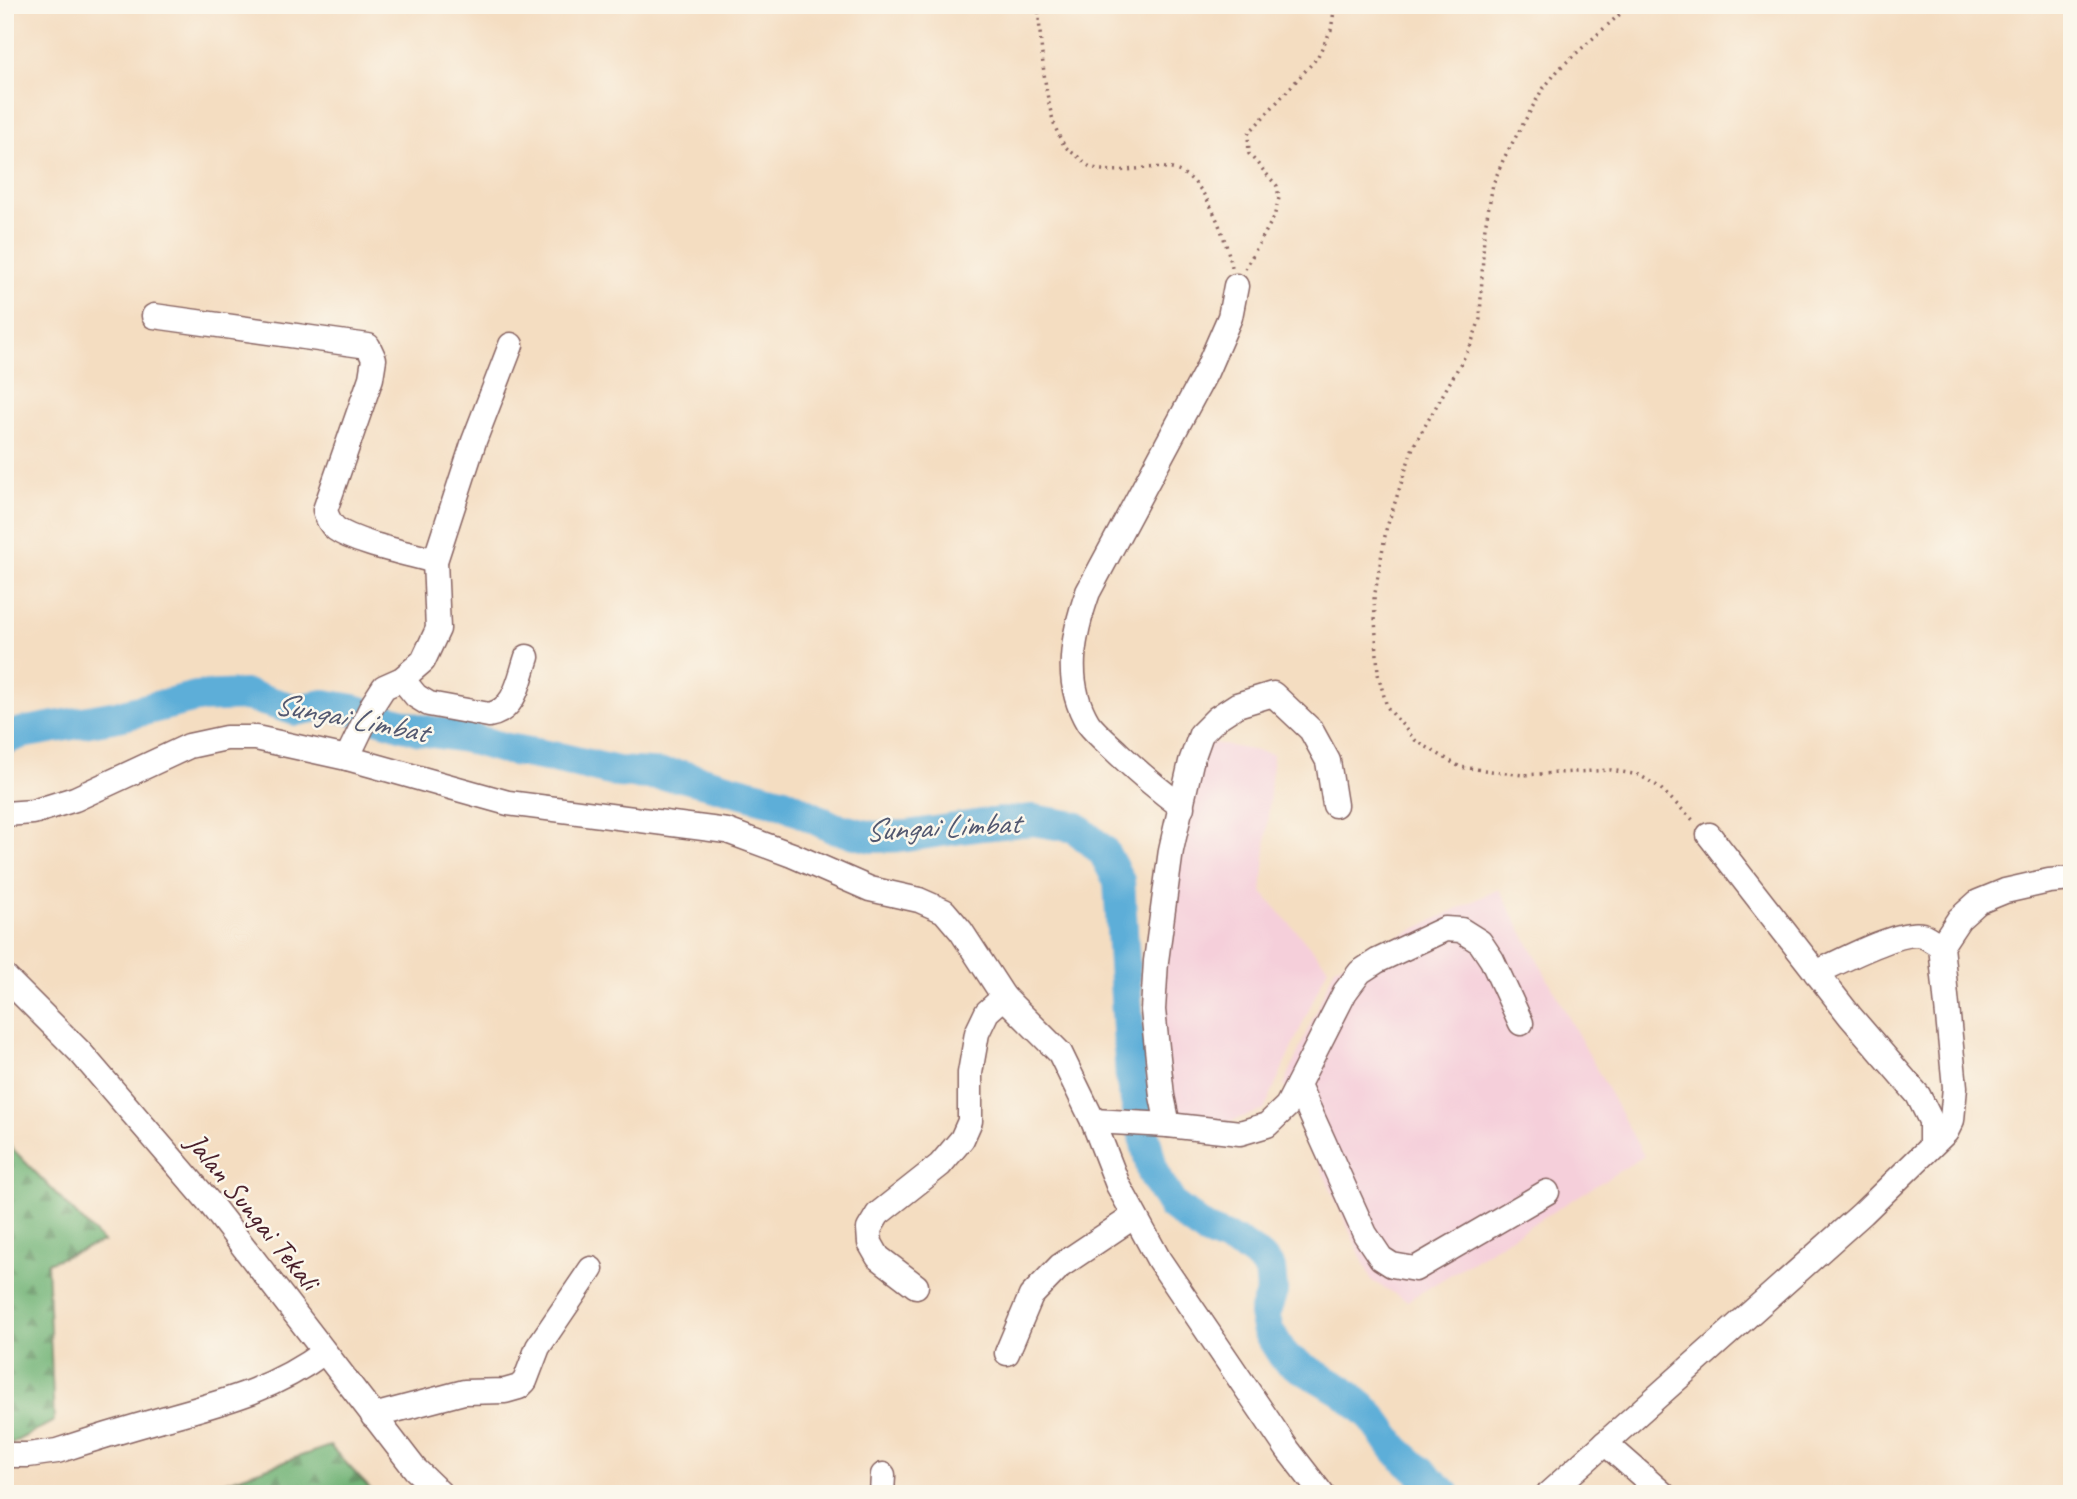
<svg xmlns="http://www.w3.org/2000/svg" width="2077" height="1499" viewBox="0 0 2077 1499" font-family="Caveat,sans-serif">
	<defs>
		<pattern id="forest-firs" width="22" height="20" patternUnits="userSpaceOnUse" patternTransform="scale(1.75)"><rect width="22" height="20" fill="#72b477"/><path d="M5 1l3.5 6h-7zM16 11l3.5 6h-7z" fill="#609262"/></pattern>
	</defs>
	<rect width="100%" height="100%" fill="#fbf7ec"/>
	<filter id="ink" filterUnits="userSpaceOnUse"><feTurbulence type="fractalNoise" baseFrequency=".0143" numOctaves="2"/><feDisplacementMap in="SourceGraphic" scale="14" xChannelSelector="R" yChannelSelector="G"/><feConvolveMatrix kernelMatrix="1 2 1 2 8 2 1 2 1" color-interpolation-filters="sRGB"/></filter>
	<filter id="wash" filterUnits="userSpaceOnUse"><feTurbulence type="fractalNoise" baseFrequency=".00686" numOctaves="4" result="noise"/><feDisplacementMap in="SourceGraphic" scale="28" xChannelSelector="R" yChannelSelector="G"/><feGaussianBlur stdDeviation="1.57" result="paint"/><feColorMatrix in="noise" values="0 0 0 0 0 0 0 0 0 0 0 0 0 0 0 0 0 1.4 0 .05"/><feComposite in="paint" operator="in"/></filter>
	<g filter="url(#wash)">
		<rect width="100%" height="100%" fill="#f4ddc1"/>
		<g fill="#f5cfda">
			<path d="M 1203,741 L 1273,754 L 1262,892 L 1328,967 L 1264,1110 L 1228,1122 L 1175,1112 L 1160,1003 L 1173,887 Z"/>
			<path d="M 1499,889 L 1644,1156 L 1407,1301 L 1372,1281 L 1284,1085 L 1335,967 Z"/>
		</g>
		<g fill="url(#forest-firs)" stroke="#5e6a51" stroke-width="2">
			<path d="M 5,1141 L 103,1242 L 47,1263 L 54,1421 L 5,1447 Z"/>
			<path d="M 330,1446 L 375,1494 L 190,1494 Z"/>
		</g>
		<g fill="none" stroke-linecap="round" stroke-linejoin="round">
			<path stroke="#5daed8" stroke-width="32" d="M 5,739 L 21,733 L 123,715 L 196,697 L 246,695 L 296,710 L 324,705 L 354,710 L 420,730 L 465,737 L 502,748 L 563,759 L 618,772 L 682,776 L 784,803 L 834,828 L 872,837 L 907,836 L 982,825 L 1033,820 L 1075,827 L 1103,851 L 1119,881 L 1131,1079 L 1153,1173 L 1172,1205 L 1205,1230 L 1243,1246 L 1261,1259 L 1270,1269 L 1272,1291 L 1264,1314 L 1268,1331 L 1285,1358 L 1341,1390 L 1370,1414 L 1396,1450 L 1445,1494"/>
		</g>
	</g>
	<g filter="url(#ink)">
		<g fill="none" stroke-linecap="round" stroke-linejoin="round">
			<defs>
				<g id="minor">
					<path d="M 154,316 L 368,346 L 374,359 L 371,378 L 325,510 C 327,518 330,524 336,529 C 355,543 410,554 435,561"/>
					<path d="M 402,679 L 416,696 L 429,704 L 489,715 C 516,710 519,680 527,657"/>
					<path d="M 347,758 L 373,704 L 384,687 L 402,679 L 423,661 L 438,629 L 435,561 L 474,441 L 511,345"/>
					<path d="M 1182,807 C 1159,790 1139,773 1119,754 C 1109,744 1096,734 1088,723 C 1063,682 1073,634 1088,592 L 1206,372 L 1230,317 L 1236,286"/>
					<path d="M 5,814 L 33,812 L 75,799 L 189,746 L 226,738 L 256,738 L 347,758 L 508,803 L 727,831 L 792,855 L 870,889 L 919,900 L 944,911 L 961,931 L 1004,997 L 1060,1053 L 1093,1121 L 1118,1185 L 1159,1260 L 1288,1450 L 1322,1494"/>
					<path d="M 1709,835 L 1850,1016 L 1918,1095 L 1931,1121 L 1931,1144"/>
					<path d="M 1816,973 C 1837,963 1901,929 1922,935 C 1928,937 1935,943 1941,946"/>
					<path d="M 5,977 L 80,1052 L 209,1202 L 415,1469 L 441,1494"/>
					<path d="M 1298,1085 L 1365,1234 L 1381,1258 L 1392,1265 L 1415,1269 L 1547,1192"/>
					<path d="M 1093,1121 L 1168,1125 L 1240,1133 L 1267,1125 L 1287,1106 L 1345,992 L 1360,972 L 1377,961 L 1445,929 L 1461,930 L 1480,942 L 1492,960 L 1521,1023"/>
					<path d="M 1168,1125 L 1162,1096 L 1153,1010 L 1156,961 L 1171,850 L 1191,762 L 1201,734 L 1217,718 L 1237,705 L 1273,694 L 1311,730 L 1328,761 L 1335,805"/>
					<path d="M 916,1286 L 878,1257 L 870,1243 L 869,1229 L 878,1214 L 940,1165 L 962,1139 L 970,1121 L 970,1073 L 977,1033 L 987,1012 L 1004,997"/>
					<path d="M 1007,1353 L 1031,1296 L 1060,1266 L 1133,1217"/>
					<path d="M 373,1416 L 464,1392 L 505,1391 L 519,1387 L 525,1381 L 538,1347 L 591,1269"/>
					<path d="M 1605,1443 L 1663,1494"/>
					<path d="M 5,1455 L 28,1455 L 57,1451 C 93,1439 130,1428 166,1418 C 224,1402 275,1389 324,1352"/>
					<path d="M 882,1494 L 883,1475"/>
					<path d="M 1548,1494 L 1863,1213 L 1946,1132 L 1952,1120 L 1955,1087 L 1941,946 L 1959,919 L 1978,902 L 2005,891 L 2049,881 L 2072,879"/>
				</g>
			</defs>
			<use href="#minor" stroke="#866260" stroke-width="27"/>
			<g stroke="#866260" stroke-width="3.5" stroke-dasharray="2 5" stroke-linecap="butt">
				<path d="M 1038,5 C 1041,40 1044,119 1065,146 C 1068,150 1073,153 1077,156 C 1081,159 1085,164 1089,166 C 1119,180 1156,157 1184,174 C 1209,188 1226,240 1232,267"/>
				<path d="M 1630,5 L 1560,68 L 1542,90 L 1504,158 L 1493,184 L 1484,233 L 1480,319 L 1470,347 L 1413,447 L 1386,530 L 1374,599 L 1378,674 L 1387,707 L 1415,740 L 1460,767 L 1523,775 L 1611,770 L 1639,775 L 1659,787 L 1695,822"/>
				<path d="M 1245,269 L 1274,217 L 1279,198 L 1277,186 L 1249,154 L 1248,134 L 1317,58 L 1331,30 L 1335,5"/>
			</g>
			<use href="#minor" stroke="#fff" stroke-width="24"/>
		</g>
	</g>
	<g text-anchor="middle" stroke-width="5" stroke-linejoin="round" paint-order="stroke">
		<g font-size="30" fill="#4a1f2b" stroke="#fbf7ec">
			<text transform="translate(253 1211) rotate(51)" y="10">Jalan Sungai Tekali</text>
		</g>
		<g font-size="32" font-style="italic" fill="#525870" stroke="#fbf7ec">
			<text transform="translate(351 717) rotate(11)" y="11">Sungai Limbat</text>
			<text transform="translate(942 826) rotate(-3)" y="11">Sungai Limbat</text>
		</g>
	</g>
	<rect width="2077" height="1499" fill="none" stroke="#fbf7ec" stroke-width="28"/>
</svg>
